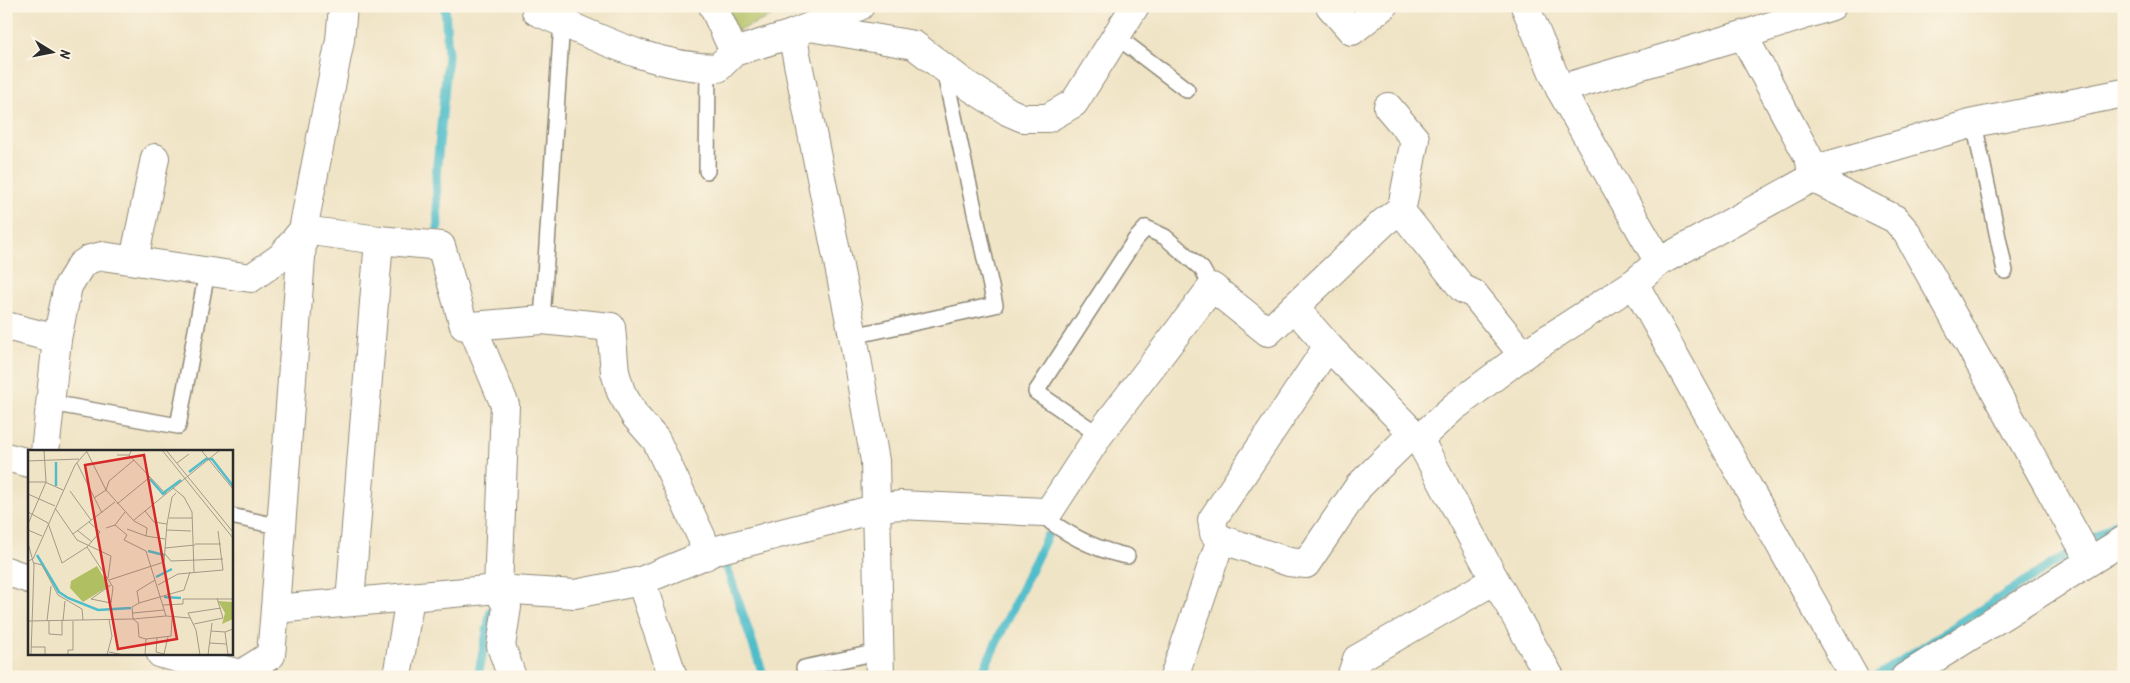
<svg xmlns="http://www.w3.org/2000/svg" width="2130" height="683" viewBox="0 0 2130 683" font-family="Kalam,sans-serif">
	<rect width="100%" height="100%" fill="#fcf5e5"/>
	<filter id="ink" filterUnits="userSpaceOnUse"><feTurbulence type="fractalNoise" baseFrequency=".02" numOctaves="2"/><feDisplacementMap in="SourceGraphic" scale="10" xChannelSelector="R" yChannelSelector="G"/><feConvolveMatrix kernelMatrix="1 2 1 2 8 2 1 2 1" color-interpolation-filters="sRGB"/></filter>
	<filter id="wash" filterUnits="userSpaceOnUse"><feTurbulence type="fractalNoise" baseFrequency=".0096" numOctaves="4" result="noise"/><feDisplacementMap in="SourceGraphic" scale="20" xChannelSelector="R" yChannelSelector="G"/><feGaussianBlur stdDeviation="1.12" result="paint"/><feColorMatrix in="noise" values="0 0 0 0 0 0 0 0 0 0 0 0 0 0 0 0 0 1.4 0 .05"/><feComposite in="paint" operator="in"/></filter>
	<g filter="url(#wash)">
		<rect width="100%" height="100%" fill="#f0e4c6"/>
		<path fill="#b0bf62" stroke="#6e7546" d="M 719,6 L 796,6 L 737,31 Z"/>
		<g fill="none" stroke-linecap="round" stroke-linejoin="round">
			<g stroke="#50bdca" stroke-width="9">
				<path d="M 438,227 L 436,175 L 448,56 L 445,6"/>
				<path d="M 726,565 L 764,677"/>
				<path d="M 478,677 L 491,611"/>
				<path d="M 980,677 L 1047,536"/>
				<path d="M 1876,677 L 2124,518"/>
			</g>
		</g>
	</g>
	<g filter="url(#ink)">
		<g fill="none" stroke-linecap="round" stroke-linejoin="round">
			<defs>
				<g id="service">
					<path d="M 1116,36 L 1187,90"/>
					<path d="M 1974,123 L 2005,271"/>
					<path d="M 707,171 L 708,68"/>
					<path d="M 542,320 L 562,22"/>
					<path d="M 853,336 L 995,305 L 944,70"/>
					<path d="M 51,403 L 178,426 L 207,272"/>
					<path d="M 1099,435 L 1036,392 L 1135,240 L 1146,228 L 1165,237 L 1202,269 L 1212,287"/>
					<path d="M 1050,510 L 1051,522 C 1074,538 1100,551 1127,556"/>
					<path d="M 231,516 L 281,527"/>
					<path d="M 804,668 L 878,652"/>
				</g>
				<g id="minor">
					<path d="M 537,6 L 536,11 C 595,36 651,67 718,68 L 734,52 L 792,34 L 860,6"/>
					<path d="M 713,6 L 734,52"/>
					<path d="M 1330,6 L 1352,31 L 1383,6"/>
					<path d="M 1525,6 L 1560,89 L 1659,262"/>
					<path d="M 810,27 L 914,45 L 964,83 L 1009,112 L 1023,118 L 1048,118 L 1074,103 L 1135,6"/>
					<path d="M 792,34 L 853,336 L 875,461 L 880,677"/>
					<path d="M 1743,35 L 1810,160 L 1812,178"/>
					<path d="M 1560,89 L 1743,35 L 1832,6"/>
					<path d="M 1812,178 L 1827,166 L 1974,123 L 2124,93"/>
					<path d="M 1400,210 L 1463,289 L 1474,294 L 1523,355"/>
					<path d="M 134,260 L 155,158"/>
					<path d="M 1634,283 L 1854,677"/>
					<path d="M 1294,307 L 1328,346 L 1413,433"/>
					<path d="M 6,326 L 57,339"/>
					<path d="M 1328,346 L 1212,520 L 1214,533 L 1221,539 L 1289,562 L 1306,564 L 1359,486 L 1413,433 L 1419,439 L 1495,580 L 1550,677"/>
					<path d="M 1419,439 L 1454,407 L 1523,355 L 1634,283 L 1659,262 L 1812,178 L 1895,219 L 1907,233 L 2090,561"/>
					<path d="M 45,452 L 57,339 L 68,286 L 81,265 L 90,259 L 102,256 L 251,278 L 281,257 L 303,230 L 340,40 L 343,6"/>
					<path d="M 6,457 L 29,463"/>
					<path d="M 6,571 L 29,579"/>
					<path d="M 641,581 L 673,677"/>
					<path d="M 350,602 L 379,240"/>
					<path d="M 275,609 L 303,230 L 379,240 L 441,246 L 464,326 L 472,326"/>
					<path d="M 161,654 L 241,674"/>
					<path d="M 240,677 L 241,674 L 271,655 L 275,609 L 498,589 L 575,594 L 641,581 L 717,550 L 878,508 L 900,505 L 1043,512 L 1050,510 L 1099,435 L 1212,287 L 1268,332 L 1384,222 L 1400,210 L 1403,202 L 1415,139 L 1388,107"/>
					<path d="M 397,677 L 410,597"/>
					<path d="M 512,677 L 501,646 L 507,607 L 498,589 L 505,405 L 472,326 L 542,320 L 611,327 L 615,372 L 621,392 L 635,416 L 656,440 L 702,538 L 705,556"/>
					<path d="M 1174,677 L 1221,539"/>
					<path d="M 1351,677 L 1357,659 L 1495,580"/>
					<path d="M 1905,677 L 2124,540"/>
				</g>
			</defs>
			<use href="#service" stroke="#8e8878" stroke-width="18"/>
			<use href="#minor" stroke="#8e8878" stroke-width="30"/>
			<use href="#service" stroke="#fff" stroke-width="15"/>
			<use href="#minor" stroke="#fff" stroke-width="28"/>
		</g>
	</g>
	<g transform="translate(28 450)">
		<rect width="205" height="205" fill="#f0e4c6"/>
		<path d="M 190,151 L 205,152 L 205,169 L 194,174 L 197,163 Z" fill="#b0bf62"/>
		<path d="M 69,116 L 81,136 L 55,152 L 42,138 L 43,131 Z" fill="#b0bf62"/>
		<path fill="none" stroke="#50bdca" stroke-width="2.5" d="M 161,22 L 178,9 L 184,9 L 205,36M 122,29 L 135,44 L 138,41M 28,36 L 28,12M 138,41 L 153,30M 120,101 L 136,105M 9,105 L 31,142 L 40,148 L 70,160 L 103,158M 128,127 L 144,119M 136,147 L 153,148"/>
		<path fill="none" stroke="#a19a88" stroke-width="1" d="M 16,0 L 18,32M 134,0 L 205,88M 138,0 L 205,82M 173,0 L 205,39M 59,2 L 78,40 L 66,48M 89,5 L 101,5 L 104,0M 101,5 L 138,44M 0,11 L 51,9M 49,13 L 74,63M 149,13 L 161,4M 0,32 L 17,32 L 35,40M 145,38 L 156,47 L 164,62 L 166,122M 42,41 L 63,70M 0,44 L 27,56M 89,54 L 122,27M 27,58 L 49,90 L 83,106 L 80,128M 117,61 L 126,72 L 139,74M 0,62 L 20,73 L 34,113 L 59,97 L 72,82 L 61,72M 141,68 L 164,68M 106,70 L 192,0M 0,74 L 18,32M 87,75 L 97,62M 78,78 L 87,75 L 99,85 L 96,90 L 118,101 L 138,166 L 162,168M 99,79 L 118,86 L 119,78 L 106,71 L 78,40 L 81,31 L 106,10M 0,80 L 14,86M 49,80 L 64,92M 139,80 L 163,81M 45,84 L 87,52M 118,86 L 137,89M 0,93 L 6,115 L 3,205M 167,94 L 193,94M 59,97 L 85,137 L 83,153 L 63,149 L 83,135M 137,98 L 167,95M 137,104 L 143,111 L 195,109M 0,111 L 5,109 L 47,15 L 60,0M 6,113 L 14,115 L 30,145 L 54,159 L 55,170M 81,130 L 136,112 L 139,74 L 144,47 L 148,43M 127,130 L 109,141 L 111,153 L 156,140 L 162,122M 130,135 L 150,124 L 195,120 L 190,81M 111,153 L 104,157 L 105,169 L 138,166M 135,155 L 155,154 L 155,149 L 205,149M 105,163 L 136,160M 0,171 L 105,169 L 110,173 L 111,187 L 118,189 L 143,186 L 144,168M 19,171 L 23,136M 21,171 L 21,184 L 34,185 L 34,171M 35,171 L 37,151M 166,174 L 195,168 L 189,148M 183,181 L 197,182 L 205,179M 197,182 L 200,205M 129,188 L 128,202 L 136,204 L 140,187M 181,193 L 199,194M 3,197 L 17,197 L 17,205M 81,202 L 96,205M 40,205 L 40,200 L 45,200 L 45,171M 79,205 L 84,186 L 81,170M 117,205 L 118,189M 172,205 L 168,180 L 160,163 L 193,158M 180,205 L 184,173"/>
		<path fill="#d62828" fill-opacity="0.15" stroke="#d62828" stroke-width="2.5" d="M 116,5 L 149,189 L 90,199 L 57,15 Z"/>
		<rect width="205" height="205" fill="none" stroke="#2b2b2b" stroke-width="2.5"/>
	</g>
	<rect width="2130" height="683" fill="none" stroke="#fcf5e5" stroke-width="25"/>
	<g transform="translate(52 52) rotate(100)" stroke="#fcf5e5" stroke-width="4" paint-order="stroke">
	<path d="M0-4L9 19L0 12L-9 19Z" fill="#2b2b2b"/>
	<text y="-8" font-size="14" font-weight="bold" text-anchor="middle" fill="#2b2b2b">N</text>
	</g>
</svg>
